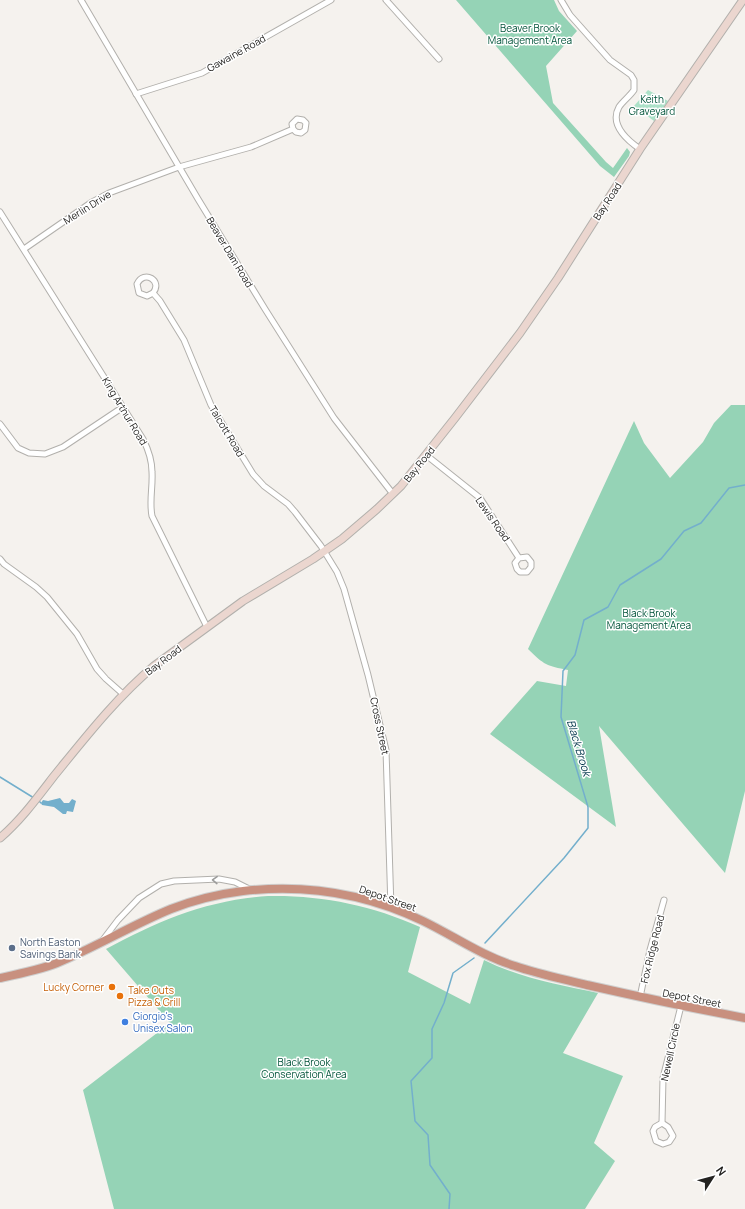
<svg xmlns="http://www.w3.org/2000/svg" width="745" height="1209" viewBox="0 0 745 1209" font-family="Manrope,sans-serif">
	<rect width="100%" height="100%" fill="#f5f2ee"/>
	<path fill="#ace1c8" d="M 648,90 L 668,101 L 654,121 L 634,106 Z"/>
	<g fill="#95d3b6">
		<path d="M 456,0 L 554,0 L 559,11 L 577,31 L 546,66 L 553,103 L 606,162 L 613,168 L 627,148 L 630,152 L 629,156 L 614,177 L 600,166 Z"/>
		<path d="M 731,405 L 745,405 L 745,791 L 725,873 L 599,726 L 616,827 L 490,734 L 537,681 L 566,686 L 568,670 C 547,666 544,665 528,649 L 634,421 L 644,443 L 670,478 L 703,442 L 714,423 Z"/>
		<path d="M 268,896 C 321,895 371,905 420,927 L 408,972 L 470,1004 L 484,960 C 520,978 559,985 598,993 L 563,1053 L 623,1076 L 594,1143 L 615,1161 L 585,1209 L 114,1209 L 83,1090 L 170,1023 L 106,949 C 158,921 207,900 268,896 Z"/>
	</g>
	<path fill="#73afcc" d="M 60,798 L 64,803 L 69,803 L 72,799 L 76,801 L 73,812 L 67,811 L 66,814 L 63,814 L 54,807 L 42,805 L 41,803 L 43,800 L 48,801 Z"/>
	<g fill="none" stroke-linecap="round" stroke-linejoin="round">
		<g stroke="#73afcc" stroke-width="1.5">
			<path d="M 0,777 L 34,798"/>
			<path d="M 39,801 L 41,803"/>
			<path d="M 485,943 L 564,858 L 588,828 L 588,807 L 561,717 L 563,671 L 575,655 L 584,620 L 608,607 L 620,585 L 661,559 L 684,531 L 701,523 L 729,488 L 745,485"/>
			<path d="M 449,1209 L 450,1194 L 430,1165 L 428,1135 L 415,1121 L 411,1081 L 432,1058 L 432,1029 L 444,1003 L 453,973 L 474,958"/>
		</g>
		<defs>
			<g id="minor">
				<path d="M 81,0 L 198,199 L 265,309 L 334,418 L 393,494"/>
				<path d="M 386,0 L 439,59"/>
				<path d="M 561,0 L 570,15 L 610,60 L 631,75 L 634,80 L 634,90 C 630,96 623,101 619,107 C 609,125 627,140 640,149"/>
				<path d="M 136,94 L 202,73 L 331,0"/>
				<path d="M 0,212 L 143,439 C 148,449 152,460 152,472 C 153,487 149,501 152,516 L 207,627"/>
				<path d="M 24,249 L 92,202 L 109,193 L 179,167 L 251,147 L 293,129 L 296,132 L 301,133 L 305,130 L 306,123 L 303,120 L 297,119 L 292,124 L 293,129"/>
				<path d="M 153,293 L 147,296 L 139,293 L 137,284 C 144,269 163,281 153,293 L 160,301 L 184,340 L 211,405 L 253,474 L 264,486 L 288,504 L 295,512 L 321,546 L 337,572 L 344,589 L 368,675 L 386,750 L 391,908"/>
				<path d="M 0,424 L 18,448 L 29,453 L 45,454 L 63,447 L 123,407"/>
				<path d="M 426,455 L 480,498 L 519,558 L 515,563 L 517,569 L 520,572 L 527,572 L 531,567 L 531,562 L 527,557 L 519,558"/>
				<path d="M 0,559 L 4,564 L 36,587 L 47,597 L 77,634 L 97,669 L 106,679 L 123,694"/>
				<path d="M 102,941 L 118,920 L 139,898 L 161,884 L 174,881 L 219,879 L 235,882 L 251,890"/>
				<path d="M 640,997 L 650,950 L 664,900"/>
				<path d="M 662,1123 L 663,1078 L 681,1006"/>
				<path d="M 662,1123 L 668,1127 L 673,1136 L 669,1142 L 663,1144 L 656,1141 L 653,1131 L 655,1127 Z"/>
			</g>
			<path id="secondary" d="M 0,838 C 21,820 37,798 54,776 C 85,738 116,698 154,666 L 243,601 L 313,559 L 342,539 L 377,509 L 401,486 L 455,418 L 520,333 L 558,278 L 640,149 L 743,0"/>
			<path id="trunk" d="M 0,978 C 19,974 39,970 57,963 C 96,947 132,925 171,909 C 194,900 219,894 243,891 C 305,884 367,894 423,921 C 454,936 482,956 515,966 C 538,974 563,979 587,985 C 640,997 692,1008 745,1018"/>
		</defs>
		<use href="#minor" stroke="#b2b0ac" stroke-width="7"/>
		<use href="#secondary" stroke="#b2b0ac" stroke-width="9"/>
		<use href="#trunk" stroke="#cfcfce" stroke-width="10"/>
		<use href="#minor" stroke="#fff" stroke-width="5"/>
		<use href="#secondary" stroke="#ebd6cf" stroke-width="7"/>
		<use href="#trunk" stroke="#c8907f" stroke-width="8"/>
	</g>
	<defs><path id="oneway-chevron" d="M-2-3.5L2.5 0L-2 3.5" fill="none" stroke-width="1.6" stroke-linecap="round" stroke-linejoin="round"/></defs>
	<use stroke="#9c9c9b" href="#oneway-chevron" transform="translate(215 880) rotate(-178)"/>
	<circle fill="#5c6f8a" stroke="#fff" stroke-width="1.5" cx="12" cy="948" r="4"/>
	<g fill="#e8710a" stroke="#fff" stroke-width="1.5">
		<circle cx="112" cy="987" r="4"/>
		<circle cx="120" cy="996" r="4"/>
	</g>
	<circle fill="#3f7fe0" stroke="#fff" stroke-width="1.5" cx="125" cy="1022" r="4"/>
	<g text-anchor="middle" stroke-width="3" stroke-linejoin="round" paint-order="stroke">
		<g font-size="10" fill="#005339" stroke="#fff">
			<text x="530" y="32">Beaver Brook<tspan x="530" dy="12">Management Area</tspan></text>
			<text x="652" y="103">Keith<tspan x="652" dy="12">Graveyard</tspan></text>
			<text x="649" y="617">Black Brook<tspan x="649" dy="12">Management Area</tspan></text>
			<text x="304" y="1066">Black Brook<tspan x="304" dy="12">Conservation Area</tspan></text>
		</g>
		<g font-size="10" fill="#242321" stroke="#fff">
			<text transform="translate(236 53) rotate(-29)" y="4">Gawaine Road</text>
			<text transform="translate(607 201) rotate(-57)" y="4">Bay Road</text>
			<text transform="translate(87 207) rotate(-32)" y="4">Merlin Drive</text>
			<text transform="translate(230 252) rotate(59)" y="4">Beaver Dam Road</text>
			<text transform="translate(125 411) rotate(59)" y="4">King Arthur Road</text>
			<text transform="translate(227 431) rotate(59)" y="4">Talcott Road</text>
			<text transform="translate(419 464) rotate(-51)" y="4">Bay Road</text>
			<text transform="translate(493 519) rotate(55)" y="4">Lewis Road</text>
			<text transform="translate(163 660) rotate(-37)" y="4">Bay Road</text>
			<text transform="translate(380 726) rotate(78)" y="4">Cross Street</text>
			<text transform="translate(388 898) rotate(19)" y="4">Depot Street</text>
			<text transform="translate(652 949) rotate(-76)" y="4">Fox Ridge Road</text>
			<text transform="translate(692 998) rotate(11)" y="4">Depot Street</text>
			<text transform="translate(670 1052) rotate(-78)" y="4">Newell Circle</text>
		</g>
		<g font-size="10" fill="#4e5e75" stroke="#fff" text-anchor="start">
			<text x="20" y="946">North Easton<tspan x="20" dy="12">Savings Bank</tspan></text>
		</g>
		<g font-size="10" fill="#c56008" stroke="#fff" text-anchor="end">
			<text x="104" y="991">Lucky Corner</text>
			<text x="128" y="994" text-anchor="start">Take Outs<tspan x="128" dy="12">Pizza &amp; Grill</tspan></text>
		</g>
		<g font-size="10" fill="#366cbe" stroke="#fff" text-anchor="start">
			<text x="133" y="1020">Giorgio's<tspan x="133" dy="12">Unisex Salon</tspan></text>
		</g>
		<g font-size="11" font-style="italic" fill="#003549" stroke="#fff">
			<text transform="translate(579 748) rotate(73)" y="4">Black Brook</text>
		</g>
	</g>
	<g transform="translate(713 1177) rotate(54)" stroke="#ffffff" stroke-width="3" paint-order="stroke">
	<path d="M0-3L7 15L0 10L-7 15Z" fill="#242321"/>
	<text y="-6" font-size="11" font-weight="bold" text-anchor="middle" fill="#242321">N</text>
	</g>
</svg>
